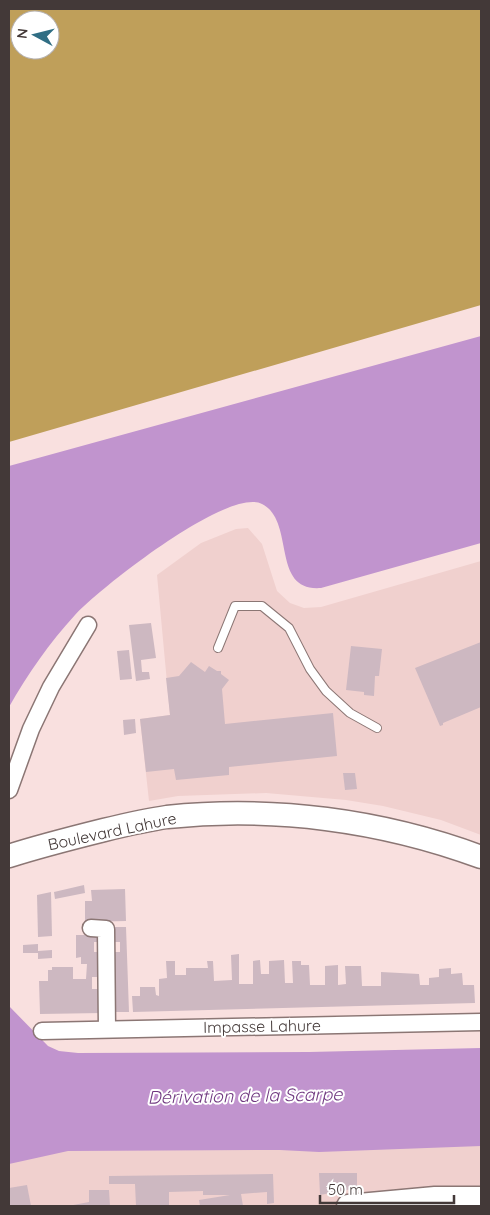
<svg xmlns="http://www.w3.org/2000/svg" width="490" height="1215" viewBox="0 0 490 1215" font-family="Quicksand,sans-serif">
	<rect width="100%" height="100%" fill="#f9e0df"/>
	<g fill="#f0d0ce">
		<path d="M 248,528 L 262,544 L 277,591 L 290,603 L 304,608 L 321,607 L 481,561 L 481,835 L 441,820 L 383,806 L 346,800 L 266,793 L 178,796 L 149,801 L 140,719 L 170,715 L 157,575 L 201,543 L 236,529 Z"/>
		<path d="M 9,1053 L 481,1084 L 481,1206 L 9,1206 Z"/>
	</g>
	<path fill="#bf9f5a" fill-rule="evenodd" d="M 9,9 L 481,9 L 481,305 L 9,442 ZM 20,20 L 50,20 L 50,50 L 20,50 Z"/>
	<g fill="#c194ce">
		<path d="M 481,336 L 481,543 L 321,588 C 270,592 296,521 262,504 C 228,487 100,588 75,615 C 50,642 27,675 9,707 L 9,466 Z"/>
		<path d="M 9,1006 L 48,1046 L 59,1051 L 78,1053 L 309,1052 L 481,1048 L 481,1146 L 319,1152 L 280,1150 L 68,1151 L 9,1164 Z"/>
	</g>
	<g fill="#cdb8c1">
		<path d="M 151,623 L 156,658 L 141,660 L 142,672 L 149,672 L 150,679 L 136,681 L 129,625 Z"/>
		<path d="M 481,642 L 481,707 L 443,723 L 443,725 L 440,726 L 415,668 Z"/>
		<path d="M 351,646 L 382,649 L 379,676 L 375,676 L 374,696 L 364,695 L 364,692 L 346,690 Z"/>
		<path d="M 129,650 L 132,679 L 120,680 L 117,651 Z"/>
		<path d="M 191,662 L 205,672 L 209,666 L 217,671 L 221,671 L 221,674 L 229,680 L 222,689 L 225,724 L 333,713 L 337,756 L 229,767 L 229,775 L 176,780 L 174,769 L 146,772 L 140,719 L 170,715 L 166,678 L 179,676 Z"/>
		<path d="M 135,719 L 136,733 L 124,735 L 123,720 Z"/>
		<path d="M 343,773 L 355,773 L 357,789 L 345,790 Z"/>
		<path d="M 84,885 L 85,893 L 55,899 L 54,892 Z"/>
		<path d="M 125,889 L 126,921 L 85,922 L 85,901 L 92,901 L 91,890 Z"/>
		<path d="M 51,892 L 52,936 L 38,937 L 37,895 Z"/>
		<path d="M 113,927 L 126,927 L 129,1012 L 113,1012 L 113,952 L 120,952 L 120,942 L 113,942 Z"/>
		<path d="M 76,935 L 100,935 L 100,942 L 94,942 L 94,952 L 100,952 L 101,977 L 92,977 L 92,989 L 102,989 L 102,1013 L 40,1014 L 39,981 L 48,981 L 48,970 L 52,970 L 52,967 L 73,967 L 73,979 L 86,979 L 87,964 L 81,964 L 81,957 L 76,958 Z"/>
		<path d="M 38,944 L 38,951 L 52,950 L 52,958 L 38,959 L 38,953 L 23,953 L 23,945 Z"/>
		<path d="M 239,954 L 239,984 L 253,984 L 253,961 L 260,960 L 261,974 L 269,974 L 269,961 L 284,960 L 285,983 L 293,983 L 292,961 L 301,961 L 301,965 L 309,965 L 310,985 L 325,985 L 325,966 L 338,965 L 338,985 L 346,984 L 345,966 L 361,966 L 362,986 L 381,986 L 381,972 L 419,974 L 420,985 L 429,985 L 429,978 L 439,977 L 439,969 L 451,968 L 451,974 L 462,973 L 463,985 L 474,985 L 475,1003 L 133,1012 L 132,996 L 140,996 L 140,987 L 155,987 L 156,995 L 159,996 L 159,979 L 167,978 L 166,961 L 175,961 L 175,975 L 186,975 L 186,968 L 208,968 L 207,961 L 213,961 L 214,981 L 232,980 L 231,955 Z"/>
		<path d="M 319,1173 L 357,1173 L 357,1188 L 320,1195 Z"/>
		<path d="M 273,1174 L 274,1203 L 267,1204 L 267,1192 L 241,1194 L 243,1206 L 200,1206 L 199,1200 L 230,1195 L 203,1195 L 203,1191 L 169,1192 L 169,1206 L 136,1206 L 135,1184 L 109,1184 L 109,1176 Z"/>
		<path d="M 27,1185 L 31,1206 L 9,1206 L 9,1188 Z"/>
		<path d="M 89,1190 L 109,1190 L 110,1206 L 68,1206 L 89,1202 Z"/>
	</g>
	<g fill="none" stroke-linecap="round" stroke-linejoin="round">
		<defs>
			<path id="lane" d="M 218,648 L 235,606 L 262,606 L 289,628 L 310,669 L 326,691 L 350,713 L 377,728"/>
			<g id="street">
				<path d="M 9,790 L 31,729 L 51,687 L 88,625"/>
				<path d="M 91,928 L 106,929 L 107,1029"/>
				<path d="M 42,1031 L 481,1022"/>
			</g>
			<g id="secondary">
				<path d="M 9,856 C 40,846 72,838 104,830 C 125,825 146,820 167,817 C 273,806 381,820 481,857"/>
				<path d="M 348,1206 L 435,1198 L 481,1198"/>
			</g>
		</defs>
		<use href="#lane" stroke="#8b7674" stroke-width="10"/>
		<use href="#street" stroke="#8b7674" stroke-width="19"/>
		<use href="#secondary" stroke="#8b7674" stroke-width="25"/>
		<use href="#lane" stroke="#fff" stroke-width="8"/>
		<use href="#street" stroke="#fff" stroke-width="16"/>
		<use href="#secondary" stroke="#fff" stroke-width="22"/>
	</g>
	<g text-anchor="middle" stroke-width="4" stroke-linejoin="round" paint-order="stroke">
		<g font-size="16" fill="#433938" stroke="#fff">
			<text transform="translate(112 831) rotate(-12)" y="6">Boulevard Lahure</text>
			<text transform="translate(262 1026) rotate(-1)" y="6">Impasse Lahure</text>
		</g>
		<g font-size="18" font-style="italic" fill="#703980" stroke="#fff">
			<text transform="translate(245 1096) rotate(-1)" y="6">Dérivation de la Scarpe</text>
		</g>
	</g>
	<rect width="490" height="1215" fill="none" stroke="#433938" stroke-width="20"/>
	<g transform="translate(35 35) rotate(277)"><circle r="24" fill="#ffffff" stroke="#b4b0af"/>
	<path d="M0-4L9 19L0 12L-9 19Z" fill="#306e84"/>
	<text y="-8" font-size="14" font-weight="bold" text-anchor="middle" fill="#433938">N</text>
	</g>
	<path d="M320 1195v8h134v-8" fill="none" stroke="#433938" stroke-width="2.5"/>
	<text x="328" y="1195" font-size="15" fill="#433938" stroke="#ffffff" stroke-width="4" paint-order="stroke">50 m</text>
</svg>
